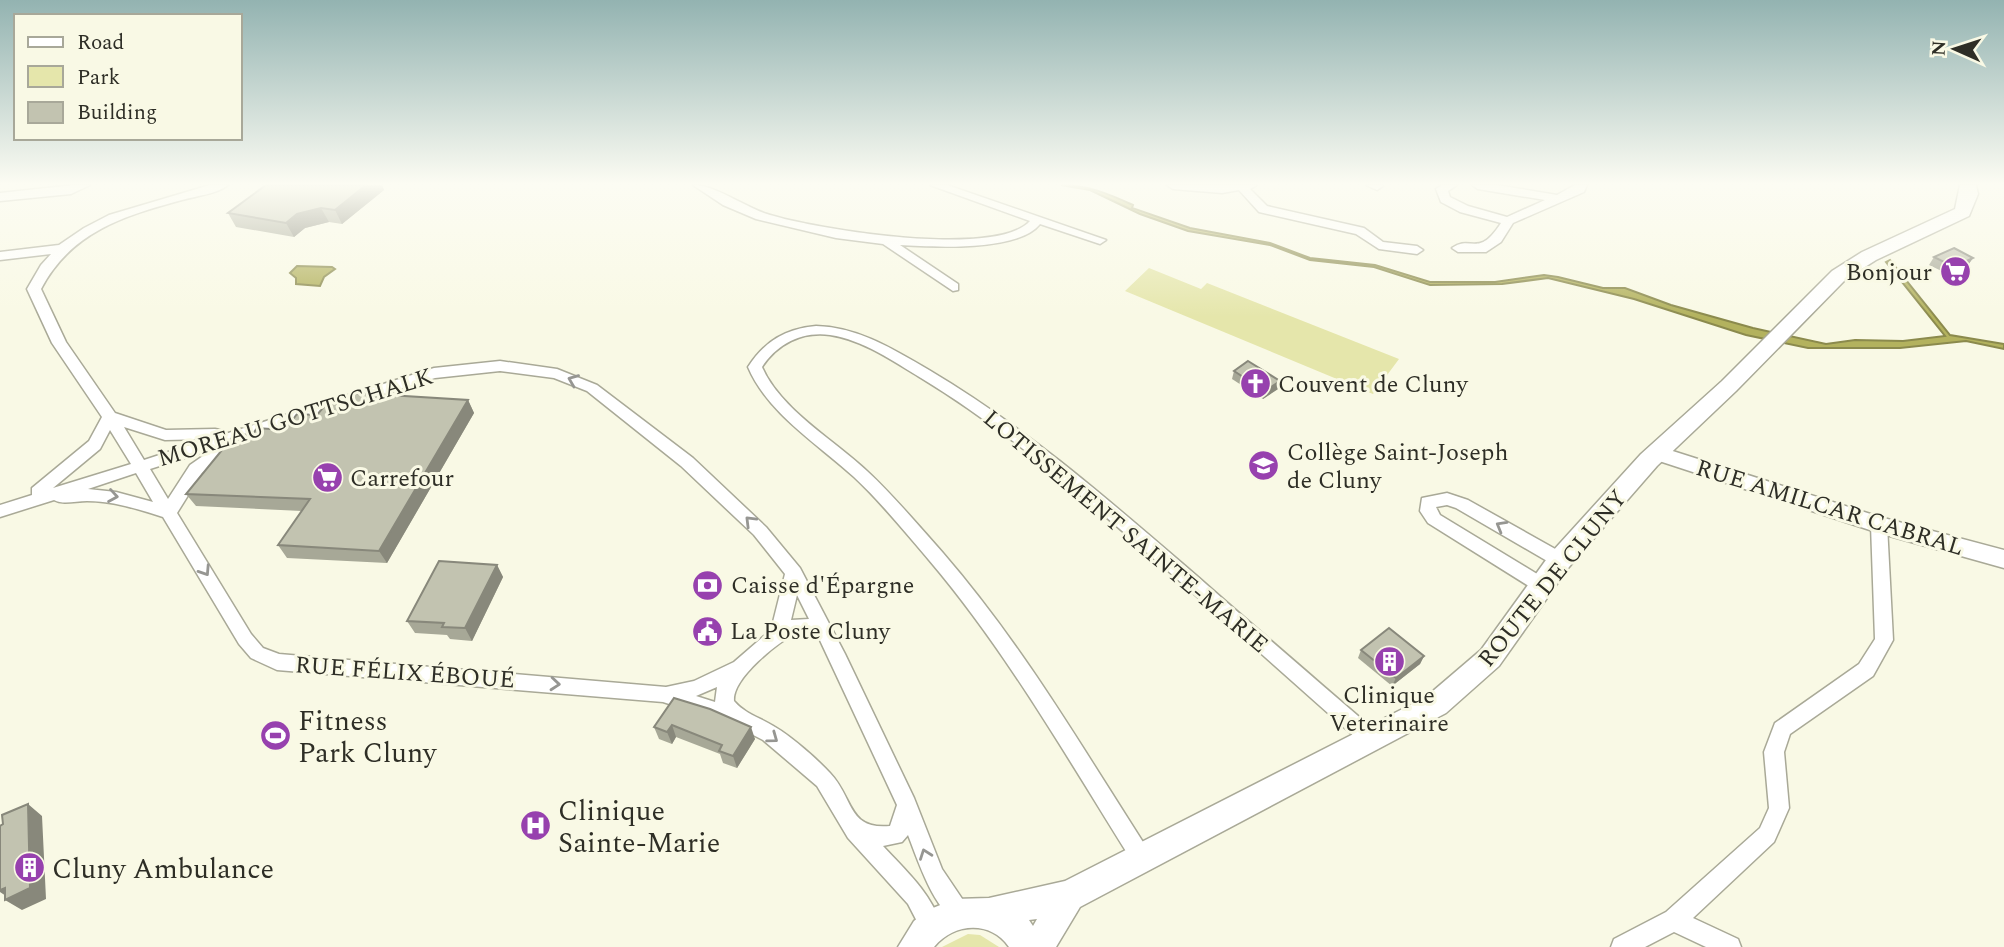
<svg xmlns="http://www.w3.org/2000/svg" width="2004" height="947" viewBox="0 0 2004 947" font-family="Spectral,serif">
	<rect width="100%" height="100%" fill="#f9f9e5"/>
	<g fill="#e5e6ab">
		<path d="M 1149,268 L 1201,289 L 1207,283 L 1399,359 L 1373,394 L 1125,291 Z"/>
		<path d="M 968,934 L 980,935 L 999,947 L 942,947 Z"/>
	</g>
	<g fill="#b3b25e" stroke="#8b8a4d" stroke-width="2">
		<path d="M 1061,185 C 1088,185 1109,194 1133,205 L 1132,208 L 1190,228 L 1270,243 L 1310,258 L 1375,265 L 1430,282 L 1495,282 L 1544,275 L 1558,277 L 1603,288 L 1625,288 L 1671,305 L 1753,328 L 1826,344 L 1855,340 L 1903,341 L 1945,336 L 1886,262 L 1890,260 L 1950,335 L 2004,344 L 2004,349 L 1966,341 L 1900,348 L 1808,348 L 1746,335 L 1634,299 L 1548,278 L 1502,284 L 1430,285 L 1374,267 L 1310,260 L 1270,245 L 1188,231 L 1140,214 L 1090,190 Z"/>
		<path d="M 297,266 L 332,267 L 335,269 L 324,277 L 320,286 L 296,284 L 296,278 L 290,273 Z"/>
	</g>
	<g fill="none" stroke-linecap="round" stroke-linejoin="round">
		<defs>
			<g id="minor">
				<path d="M 74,185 L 90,185 L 71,194 L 0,201 L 0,193 Z"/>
				<path d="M 210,185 L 228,185 C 217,194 196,196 182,200 C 123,216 71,232 41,289 L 66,342 L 115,413 L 166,430 L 215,429 L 220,430 L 222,435 L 434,368 L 500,361 L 557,369 L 597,385 L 693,458 L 766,527 L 800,568 L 845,654 L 914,798 L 942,869 L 971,912 L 968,920 L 960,923 C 934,912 918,860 908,835 L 902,842 L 883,846 C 908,873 928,890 942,925 L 939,933 L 931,936 L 923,933 L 908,904 L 848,838 L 817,786 L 763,740 L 732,724 L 663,702 L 277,670 L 251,658 L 239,644 L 163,517 C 138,509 113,501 87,501 C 76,501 63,505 54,500 L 0,517 L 0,505 L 32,495 L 32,488 L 89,441 L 102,417 L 52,343 L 27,289 L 41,265 L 51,254 L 0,260 L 0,252 L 59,245 L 84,228 L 109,215 ZM 500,371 L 554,378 L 587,391 L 681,466 L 754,535 L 785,574 L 771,630 L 734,662 L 694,681 L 666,687 L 279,654 L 263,648 L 251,634 L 177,513 L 202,473 L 240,445 L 242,440 L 435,378 ZM 124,427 L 165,440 L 208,439 L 144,460 ZM 110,430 L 131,464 L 53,488 L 100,449 ZM 213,449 L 190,465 L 168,499 L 150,469 ZM 136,473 L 153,502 L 116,492 L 88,489 ZM 797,595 L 809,619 L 791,620 ZM 798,632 L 818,636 L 897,805 L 890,826 C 847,830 854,798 830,773 C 817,759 792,737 775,727 C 761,718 745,714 734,701 C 732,678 778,642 798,632 ZM 717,687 L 715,702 L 696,696 Z"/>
				<path d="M 693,185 C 713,184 745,207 767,214 C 813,229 996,259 1030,221 L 930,185 L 947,185 L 1106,240 L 1100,244 L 1040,224 C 1018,252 933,247 900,245 L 958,284 L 958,290 L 953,291 L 883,244 L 836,238 L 756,219 L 723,205 Z"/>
				<path d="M 1167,185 L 1257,185 L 1250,189 L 1267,206 L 1364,228 L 1383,242 L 1417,246 L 1423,250 L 1417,254 L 1379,249 L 1356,234 L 1259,212 L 1239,190 L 1222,193 L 1173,189 Z"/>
				<path d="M 1366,185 L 1382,185 L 1383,186 L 1377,190 Z"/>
				<path d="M 1442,185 L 1457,185 L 1448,191 L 1450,197 L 1468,206 L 1507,217 L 1545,200 L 1478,189 L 1472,185 L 1497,185 L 1557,195 L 1575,185 L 1587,185 L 1584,192 L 1513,223 L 1501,242 L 1486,252 L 1458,252 L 1452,248 C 1471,234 1478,259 1501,223 L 1460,212 L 1441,202 L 1436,189 Z"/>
				<path d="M 816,326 C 858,327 893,349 929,370 C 1027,428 1112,503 1198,577 C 1258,630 1319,682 1379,734 L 1382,740 L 1379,746 L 1372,749 L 1365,746 C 1299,687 1233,629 1167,570 C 1088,501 1010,432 921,378 C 893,361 863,340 830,335 C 802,331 777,344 762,367 C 780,409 834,440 867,471 C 894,496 918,525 943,553 C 1022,644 1083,749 1148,850 L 1152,857 L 1148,864 L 1141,867 L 1134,864 C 1069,761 1008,653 929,560 C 905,532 881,502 854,477 C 818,444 768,414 748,367 C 765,341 785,329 816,326 Z"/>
				<path d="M 1447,493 L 1468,500 L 1566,555 L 1568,560 L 1566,565 L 1554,565 L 1456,508 L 1447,505 L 1436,507 L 1440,515 L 1547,580 L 1550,585 L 1547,590 L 1541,592 L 1535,590 L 1428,523 L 1420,511 L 1422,498 Z"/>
				<path d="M 1879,519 L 1885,521 L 1887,525 L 1893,640 L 1873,676 L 1790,734 L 1784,752 L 1789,808 L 1774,842 L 1693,918 L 1738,939 L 1741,947 L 1706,947 L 1674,932 L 1645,947 L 1611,947 L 1614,939 L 1666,912 L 1760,828 L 1769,808 L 1764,752 L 1775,723 L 1859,664 L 1875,639 L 1871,525 L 1873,521 Z"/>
			</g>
			<path id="tertiary" d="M 1657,446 L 1880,517 L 2004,550 L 2004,568 L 1879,533 L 1650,458 L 1647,453 L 1650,448 Z"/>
			<path id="secondary" d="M 1960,185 L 1976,185 L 1978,194 L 1969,216 L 1876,260 L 1846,279 L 1736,391 L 1657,466 L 1569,567 L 1499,666 L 1446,713 L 1080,907 L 1056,947 L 1009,947 C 990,920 954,923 934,947 L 898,947 L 914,921 L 928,910 L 955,899 L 989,898 L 1065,881 L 1426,697 L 1481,650 L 1551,553 L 1641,454 L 1722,381 L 1832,271 L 1862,252 L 1955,209 ZM 1037,919 L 1033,926 L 1029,920 Z"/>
		</defs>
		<use href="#minor" stroke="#a9a997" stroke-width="3"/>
		<use href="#tertiary" stroke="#a9a997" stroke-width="3"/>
		<use href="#secondary" stroke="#a9a997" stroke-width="3"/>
		<use href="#minor" fill="#fff" fill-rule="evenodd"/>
		<use href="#tertiary" fill="#fff" fill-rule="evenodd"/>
		<use href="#secondary" fill="#fff" fill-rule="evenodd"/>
	</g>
	<g fill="#a7a897">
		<path d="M 266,185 L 382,185 L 384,190 L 342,224 L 329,222 L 305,228 L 294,237 L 236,227 L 228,213 Z"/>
		<path d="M 1934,257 L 1973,258 L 1968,265 L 1948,274 L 1929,265 Z"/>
		<path d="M 1234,371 L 1280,381 L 1278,389 L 1263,399 L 1232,379 Z"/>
		<path d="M 468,400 L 474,413 L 387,563 L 287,558 L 278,545 L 302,511 L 196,506 L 186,494 L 252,435 L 285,430 L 317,415 Z"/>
		<path d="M 497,565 L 503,577 L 472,641 L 450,639 L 447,635 L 415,633 L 407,621 Z"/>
		<path d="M 1361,650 L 1424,656 L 1420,664 L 1392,686 L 1358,658 Z"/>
		<path d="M 710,709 L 755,739 L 737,768 L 723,763 L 720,754 L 676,737 L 672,744 L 659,739 L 654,727 Z"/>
	</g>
	<g fill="#88887b">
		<path d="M 366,185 L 382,185 L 384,190 L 342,224 L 335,210 Z"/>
		<path d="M 321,208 L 329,222 L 305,228 L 294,237 L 286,223 L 297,214 Z"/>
		<path d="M 1973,258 L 1968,265 L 1948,274 L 1954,267 Z"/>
		<path d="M 1280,381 L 1278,389 L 1263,399 L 1265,391 Z"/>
		<path d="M 468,400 L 474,413 L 387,563 L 379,551 Z"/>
		<path d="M 497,565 L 503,577 L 472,641 L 465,628 Z"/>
		<path d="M 1424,656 L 1420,664 L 1392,686 L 1396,678 Z"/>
		<path d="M 672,725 L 676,737 L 672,744 L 667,732 Z"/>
		<path d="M 751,727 L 755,739 L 737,768 L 733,756 Z"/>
		<path d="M 28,804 L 42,816 L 46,899 L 22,910 L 5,900 L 9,898 L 0,892 L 0,890 L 5,888 Z"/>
	</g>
	<g fill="#c2c3b0" stroke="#88887b" stroke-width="2">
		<path d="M 266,185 L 366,185 L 335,210 L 321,208 L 297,214 L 286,223 L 228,213 Z"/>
		<path d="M 1954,248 L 1973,258 L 1954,267 L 1934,257 Z"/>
		<path d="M 1248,361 L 1280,381 L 1265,391 L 1234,371 Z"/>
		<path d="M 356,393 L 468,400 L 379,551 L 278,545 L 310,499 L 186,494 L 235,434 L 252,435 L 257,428 L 285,430 L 297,414 L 317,415 L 326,404 L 348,404 Z"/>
		<path d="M 439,561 L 497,565 L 465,628 L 442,627 L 444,623 L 407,621 Z"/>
		<path d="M 1389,628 L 1424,656 L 1396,678 L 1361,650 Z"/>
		<path d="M 674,698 L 710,709 L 751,727 L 733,756 L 719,751 L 722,745 L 672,725 L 667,732 L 654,727 Z"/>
		<path d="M 28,804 L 30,888 L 5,900 L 5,888 L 0,890 L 0,826 L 3,824 L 2,815 Z"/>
	</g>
	<defs><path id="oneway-chevron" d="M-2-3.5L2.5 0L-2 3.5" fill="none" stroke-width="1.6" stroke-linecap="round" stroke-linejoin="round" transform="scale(1.75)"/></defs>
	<g stroke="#969692">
		<use href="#oneway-chevron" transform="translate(573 380) rotate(-158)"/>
		<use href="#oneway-chevron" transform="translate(113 496) rotate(9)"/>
		<use href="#oneway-chevron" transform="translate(750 521) rotate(-135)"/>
		<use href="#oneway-chevron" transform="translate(1501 526) rotate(-150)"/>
		<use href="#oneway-chevron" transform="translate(205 571) rotate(57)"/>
		<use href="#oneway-chevron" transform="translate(555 684) rotate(5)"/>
		<use href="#oneway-chevron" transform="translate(773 738) rotate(36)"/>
		<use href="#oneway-chevron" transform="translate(925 854) rotate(-110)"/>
	</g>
	<linearGradient id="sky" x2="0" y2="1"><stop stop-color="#93b3b1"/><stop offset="0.58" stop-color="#fcfcf3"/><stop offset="1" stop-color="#fcfcf3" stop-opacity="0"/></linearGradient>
	<rect width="2004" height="317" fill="url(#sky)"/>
	<defs>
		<symbol id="supermarket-disc" viewBox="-11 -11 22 22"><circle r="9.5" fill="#9741ae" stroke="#f9f9e5"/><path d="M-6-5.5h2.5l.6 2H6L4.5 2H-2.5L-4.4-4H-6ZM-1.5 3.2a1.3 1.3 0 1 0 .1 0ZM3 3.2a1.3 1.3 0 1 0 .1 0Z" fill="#fff"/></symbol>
		<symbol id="church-disc" viewBox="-11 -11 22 22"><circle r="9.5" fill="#9741ae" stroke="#f9f9e5"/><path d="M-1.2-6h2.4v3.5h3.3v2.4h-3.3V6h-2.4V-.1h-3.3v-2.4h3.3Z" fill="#fff"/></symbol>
		<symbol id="school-disc" viewBox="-11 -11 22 22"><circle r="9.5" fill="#9741ae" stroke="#f9f9e5"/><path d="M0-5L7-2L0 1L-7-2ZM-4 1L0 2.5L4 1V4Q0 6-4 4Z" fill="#fff"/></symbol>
		<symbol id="bank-disc" viewBox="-11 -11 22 22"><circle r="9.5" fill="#9741ae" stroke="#f9f9e5"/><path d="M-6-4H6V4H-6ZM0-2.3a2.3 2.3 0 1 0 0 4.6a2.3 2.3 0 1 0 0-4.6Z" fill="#fff"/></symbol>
		<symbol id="civic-disc" viewBox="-11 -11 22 22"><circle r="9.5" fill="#9741ae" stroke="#f9f9e5"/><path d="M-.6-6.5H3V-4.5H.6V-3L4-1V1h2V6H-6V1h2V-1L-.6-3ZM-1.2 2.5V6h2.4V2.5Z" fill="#fff"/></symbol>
		<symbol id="building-disc" viewBox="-11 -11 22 22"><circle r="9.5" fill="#9741ae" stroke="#f9f9e5"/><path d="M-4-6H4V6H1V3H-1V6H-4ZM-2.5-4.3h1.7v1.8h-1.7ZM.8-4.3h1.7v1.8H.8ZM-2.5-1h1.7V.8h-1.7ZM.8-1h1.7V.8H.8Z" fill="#fff"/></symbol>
		<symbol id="stadium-disc" viewBox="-11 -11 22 22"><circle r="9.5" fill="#9741ae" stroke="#f9f9e5"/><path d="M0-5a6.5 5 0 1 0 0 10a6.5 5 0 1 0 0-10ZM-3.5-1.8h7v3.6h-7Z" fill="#fff"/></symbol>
		<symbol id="hospital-disc" viewBox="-11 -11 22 22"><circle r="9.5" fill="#9741ae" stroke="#f9f9e5"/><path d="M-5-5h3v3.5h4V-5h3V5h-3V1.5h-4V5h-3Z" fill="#fff"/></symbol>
	</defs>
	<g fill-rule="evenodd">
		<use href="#supermarket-disc" x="1938" y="254" width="35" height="35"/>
		<use href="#church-disc" x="1238" y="366" width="35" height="35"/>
		<use href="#school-disc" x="1246" y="448" width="35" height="35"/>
		<use href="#supermarket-disc" x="310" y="460" width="35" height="35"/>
		<use href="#bank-disc" x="690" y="568" width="35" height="35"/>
		<use href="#civic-disc" x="690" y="614" width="35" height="35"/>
		<use href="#building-disc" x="1372" y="644" width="35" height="35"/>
		<use href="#stadium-disc" x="258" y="718" width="35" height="35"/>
		<use href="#hospital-disc" x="518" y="808" width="35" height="35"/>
		<use href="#building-disc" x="12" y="850" width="35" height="35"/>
	</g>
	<g text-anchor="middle" stroke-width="6" stroke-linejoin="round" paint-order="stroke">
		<g font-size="24" fill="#2e2e26" stroke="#f9f9e5" text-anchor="start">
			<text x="1932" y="280" text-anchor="end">Bonjour</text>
			<text x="1278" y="392">Couvent de Cluny</text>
			<text x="1287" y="460">Collège Saint-Joseph<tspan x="1287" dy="28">de Cluny</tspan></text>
			<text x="350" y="486">Carrefour</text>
			<text x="731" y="593">Caisse d'Épargne</text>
			<text x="730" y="639">La Poste Cluny</text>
			<text x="1389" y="703" text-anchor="middle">Clinique<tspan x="1389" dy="28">Veterinaire</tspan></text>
		</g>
		<g font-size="24" fill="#2e2e26" stroke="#f9f9e5">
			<text transform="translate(295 417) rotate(-17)" y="8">MOREAU GOTTSCHALK</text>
			<text transform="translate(1830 507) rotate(17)" y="8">RUE AMILCAR CABRAL</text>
			<text transform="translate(1126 531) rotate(40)" y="8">LOTISSEMENT SAINTE-MARIE</text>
			<text transform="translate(1552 578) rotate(-51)" y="8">ROUTE DE CLUNY</text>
			<text transform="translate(405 672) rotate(4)" y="8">RUE FÉLIX ÉBOUÉ</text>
		</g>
		<g font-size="28" fill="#2e2e26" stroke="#f9f9e5" text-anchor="start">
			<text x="298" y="730">Fitness<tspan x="298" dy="32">Park Cluny</tspan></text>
			<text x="558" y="820">Clinique<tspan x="558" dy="32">Sainte-Marie</tspan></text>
			<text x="52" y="878">Cluny Ambulance</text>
		</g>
	</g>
	<rect x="14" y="14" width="228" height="126" fill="#f9f9e5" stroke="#a8a899" stroke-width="2"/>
	<rect x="28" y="37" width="35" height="10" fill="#ffffff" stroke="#a8a899" stroke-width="2"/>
	<text x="77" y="49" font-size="21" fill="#2e2e26">Road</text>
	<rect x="28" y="66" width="35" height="21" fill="#e5e6ab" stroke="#a8a899" stroke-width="2"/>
	<text x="77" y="84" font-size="21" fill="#2e2e26">Park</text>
	<rect x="28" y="102" width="35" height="21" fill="#c2c3b0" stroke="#a8a899" stroke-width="2"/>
	<text x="77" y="119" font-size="21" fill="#2e2e26">Building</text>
	<g transform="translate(1955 49) rotate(273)" stroke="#f9f9e5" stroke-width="5" paint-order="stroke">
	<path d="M0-5L12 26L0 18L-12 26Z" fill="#2e2e26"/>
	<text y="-10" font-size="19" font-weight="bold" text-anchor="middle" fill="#2e2e26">N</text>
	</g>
</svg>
